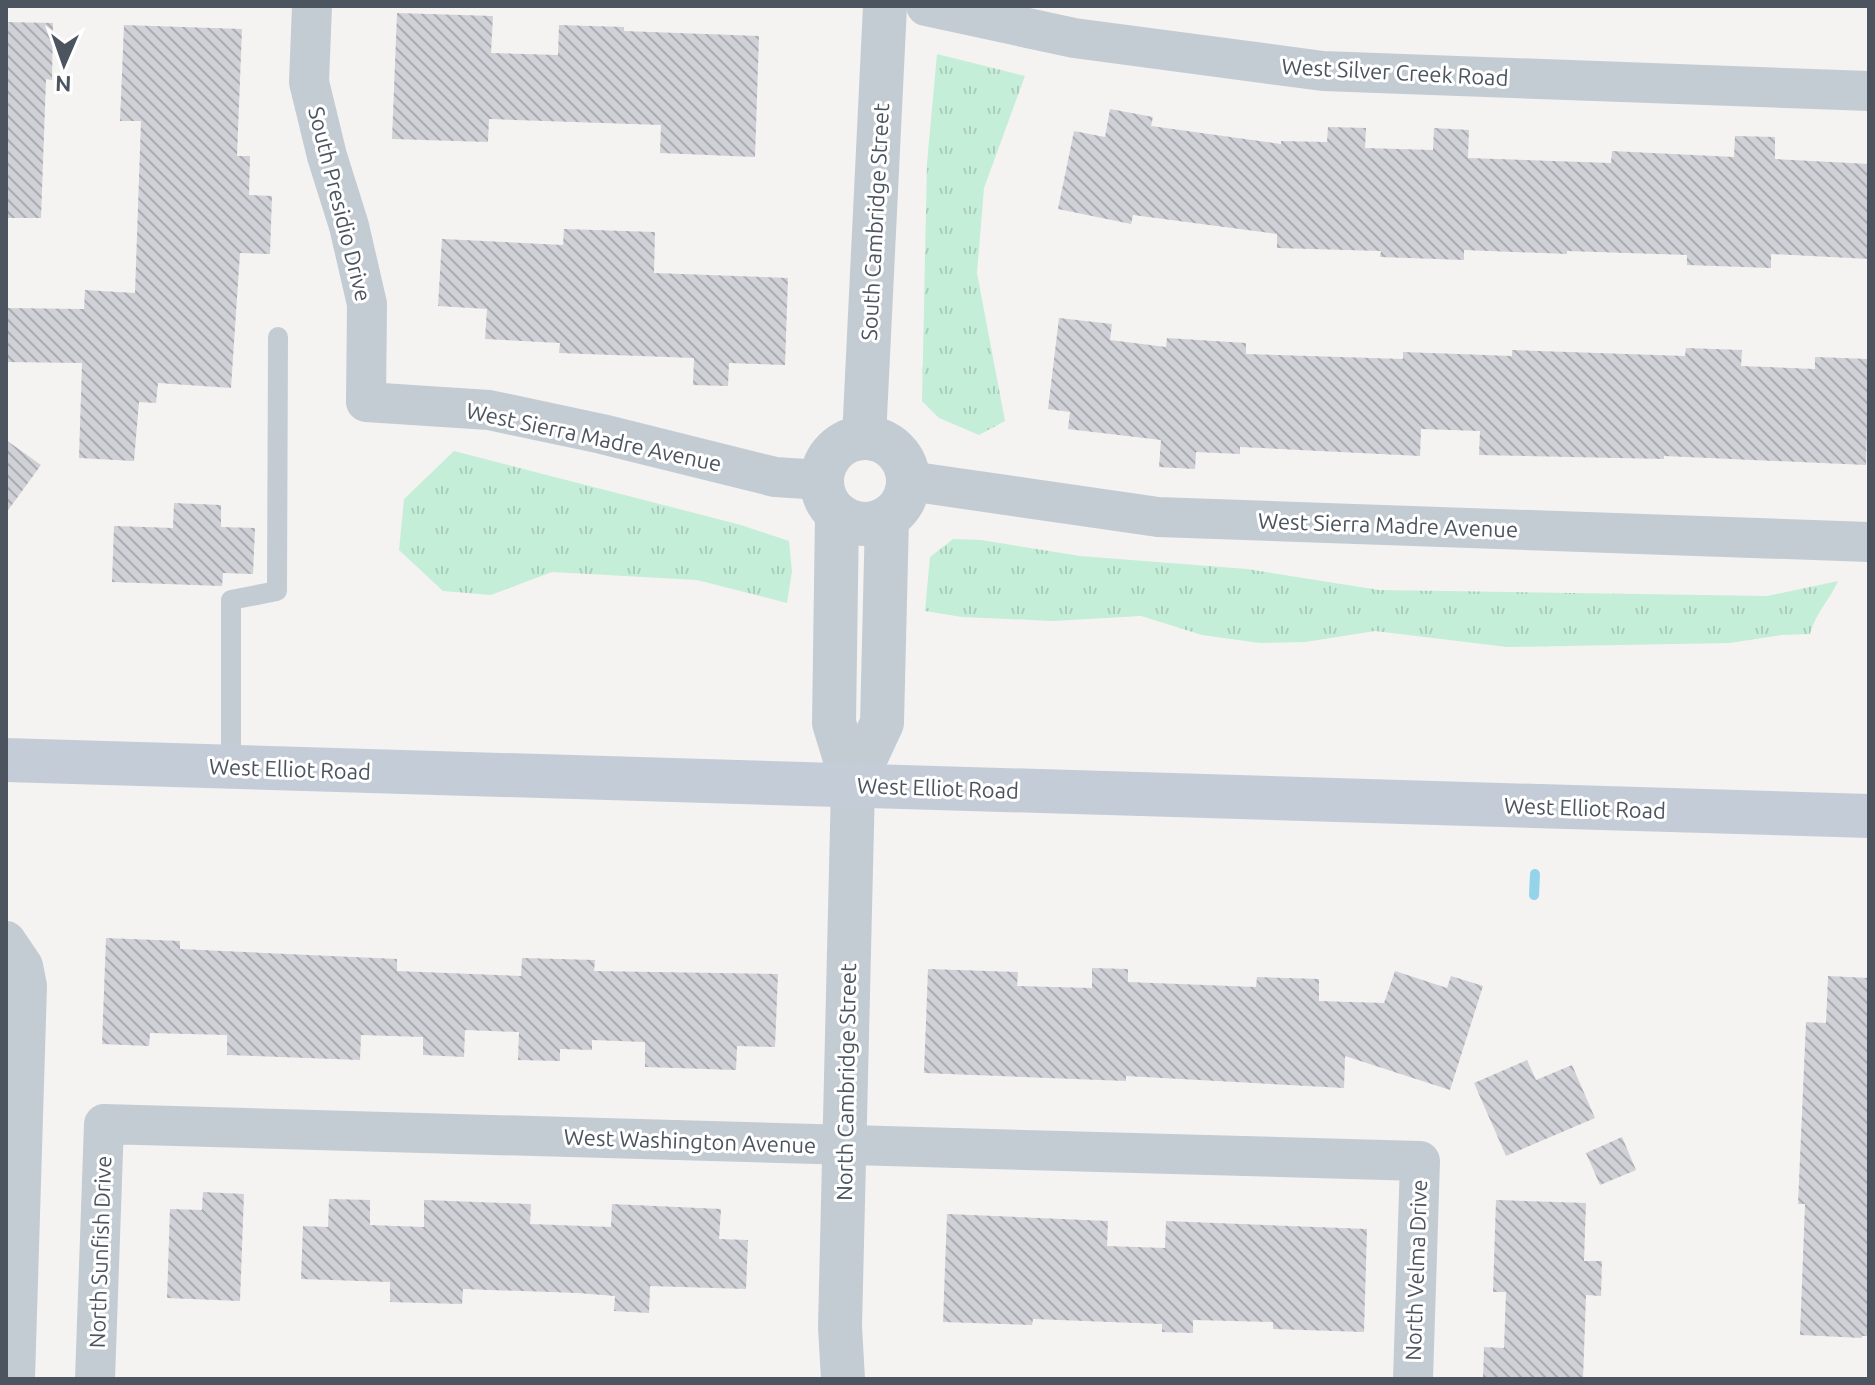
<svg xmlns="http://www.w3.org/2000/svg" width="1875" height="1385" viewBox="0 0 1875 1385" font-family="Ubuntu,sans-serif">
	<defs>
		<pattern id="park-tufts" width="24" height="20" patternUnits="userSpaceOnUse" patternTransform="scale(2)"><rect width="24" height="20" fill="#c4eed7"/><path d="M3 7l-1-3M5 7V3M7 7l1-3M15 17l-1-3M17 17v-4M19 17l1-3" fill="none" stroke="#aacebb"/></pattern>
		<pattern id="building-back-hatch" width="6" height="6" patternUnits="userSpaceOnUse" patternTransform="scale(2)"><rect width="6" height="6" fill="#d0d1d6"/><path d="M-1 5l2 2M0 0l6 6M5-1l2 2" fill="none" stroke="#abacb1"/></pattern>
	</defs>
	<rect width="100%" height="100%" fill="#f4f3f2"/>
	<g fill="url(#park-tufts)">
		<path d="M 937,54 L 1025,76 L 984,188 L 977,273 L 1005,421 L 979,435 L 939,418 L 922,401 L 927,163 Z"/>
		<path d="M 454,451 L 741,525 L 789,541 L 792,571 L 787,603 L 697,580 L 552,572 L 491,595 L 443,591 L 399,550 L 404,499 Z"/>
		<path d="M 953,539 L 981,540 L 1080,556 L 1247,569 L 1379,590 L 1767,596 L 1838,581 C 1829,601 1815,614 1810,634 L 1781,635 L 1730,643 L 1507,647 L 1375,631 L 1305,642 L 1260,643 L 1202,635 L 1141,616 L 1053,621 L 962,617 L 925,611 L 930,557 Z"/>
	</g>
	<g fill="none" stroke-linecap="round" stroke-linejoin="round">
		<path stroke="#94d3e9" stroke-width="10" d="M 1534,895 L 1535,874"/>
	</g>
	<g fill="url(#building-back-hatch)">
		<path d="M 397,13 L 493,16 L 491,53 L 558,55 L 559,25 L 624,27 L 624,31 L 759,36 L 755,157 L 660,153 L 661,125 L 489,119 L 488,142 L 392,139 Z"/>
		<path d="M 6,22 L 53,23 L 52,80 L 46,79 L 41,218 L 6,218 Z"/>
		<path d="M 124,25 L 242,29 L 237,156 L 250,156 L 249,195 L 272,196 L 270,254 L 240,253 L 231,388 L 158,383 L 156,403 L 139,402 L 134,461 L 79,458 L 82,363 L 6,362 L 6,308 L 84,309 L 85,290 L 135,293 L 141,121 L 120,121 Z"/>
		<path d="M 1110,109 L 1153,117 L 1151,126 L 1281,144 L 1281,141 L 1327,142 L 1328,127 L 1366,128 L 1365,148 L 1433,150 L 1434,128 L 1469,130 L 1468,158 L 1611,163 L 1612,151 L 1734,157 L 1735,136 L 1775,137 L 1775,159 L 1869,164 L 1869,259 L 1771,254 L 1771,268 L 1687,265 L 1687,255 L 1567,251 L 1567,254 L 1464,250 L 1464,260 L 1380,257 L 1381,251 L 1277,248 L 1277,234 L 1133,215 L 1131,224 L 1058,209 L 1074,131 L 1105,137 Z"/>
		<path d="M 564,229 L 655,232 L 654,273 L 788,278 L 785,365 L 729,363 L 728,386 L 693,385 L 694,358 L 559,353 L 560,343 L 485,339 L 487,309 L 438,306 L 442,239 L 563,245 Z"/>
		<path d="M 1059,318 L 1112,324 L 1110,340 L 1166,347 L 1167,338 L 1246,343 L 1246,354 L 1403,359 L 1403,352 L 1512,356 L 1512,350 L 1685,356 L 1686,348 L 1742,350 L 1741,366 L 1815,369 L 1815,357 L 1869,359 L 1866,465 L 1664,456 L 1664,459 L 1479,455 L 1480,431 L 1421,429 L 1420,456 L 1240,447 L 1240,454 L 1196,452 L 1195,469 L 1159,467 L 1161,440 L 1068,429 L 1070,412 L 1048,409 Z"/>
		<path d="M 6,440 L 41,465 L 6,513 Z"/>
		<path d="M 174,503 L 221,505 L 221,527 L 255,528 L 253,574 L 223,573 L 222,586 L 112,582 L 114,526 L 173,528 Z"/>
		<path d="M 106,938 L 180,941 L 180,949 L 397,959 L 397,971 L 521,976 L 522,958 L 595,960 L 594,971 L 778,974 L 775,1047 L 737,1046 L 736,1070 L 645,1067 L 645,1042 L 592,1040 L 592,1050 L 560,1049 L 560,1061 L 518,1060 L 519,1032 L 465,1030 L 464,1057 L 423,1055 L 423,1037 L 361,1035 L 360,1060 L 227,1055 L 227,1035 L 150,1033 L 149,1046 L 102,1044 Z"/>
		<path d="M 1092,968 L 1128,969 L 1128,982 L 1256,987 L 1257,977 L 1319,979 L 1319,1001 L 1384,1003 L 1395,971 L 1447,988 L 1451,976 L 1483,986 L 1450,1090 L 1345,1056 L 1344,1088 L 1126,1076 L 1126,1081 L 924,1073 L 928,969 L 1018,972 L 1017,986 L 1092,988 Z"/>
		<path d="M 1828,976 L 1869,978 L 1869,1336 L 1862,1336 L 1862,1338 L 1800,1335 L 1805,1204 L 1798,1204 L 1806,1022 L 1826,1023 Z"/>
		<path d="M 1527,1060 L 1536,1080 L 1572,1065 L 1595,1118 L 1506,1156 L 1474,1083 Z"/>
		<path d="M 1622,1137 L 1636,1170 L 1600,1185 L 1586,1153 Z"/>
		<path d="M 203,1192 L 244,1194 L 240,1301 L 167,1298 L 170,1209 L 202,1210 Z"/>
		<path d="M 329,1199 L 370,1200 L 370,1225 L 424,1227 L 424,1200 L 531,1204 L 530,1224 L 611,1227 L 612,1204 L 721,1209 L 719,1239 L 748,1240 L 746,1289 L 650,1286 L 649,1313 L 614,1311 L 615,1296 L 578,1293 L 463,1289 L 462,1304 L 390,1302 L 390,1282 L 301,1279 L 303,1226 L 328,1227 Z"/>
		<path d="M 1496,1200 L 1586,1203 L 1584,1261 L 1602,1261 L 1601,1296 L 1586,1295 L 1583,1379 L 1483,1379 L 1484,1347 L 1504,1348 L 1506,1292 L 1493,1292 Z"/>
		<path d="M 947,1214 L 1108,1221 L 1107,1246 L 1165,1248 L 1166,1221 L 1367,1229 L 1364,1332 L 1273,1329 L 1273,1322 L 1193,1320 L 1193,1333 L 1162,1332 L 1162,1324 L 1033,1319 L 1032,1325 L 943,1322 Z"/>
	</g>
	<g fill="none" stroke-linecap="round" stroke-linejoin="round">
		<path stroke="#c4ccd3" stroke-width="20" d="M 231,767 L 231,600 L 277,591 L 278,337"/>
		<g stroke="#c4ccd3" stroke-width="40">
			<path d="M 312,6 L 309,82 L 327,156 L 349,226 L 367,304 L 366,402 L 489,410 L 602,434 L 775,477 L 822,480"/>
			<path d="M 926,6 L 1074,38 L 1323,71 L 1869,91"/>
			<path d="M 909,481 L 1158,517 L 1869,542"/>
			<path d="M 6,941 L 23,966 L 27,986 L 15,1379"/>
			<path d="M 95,1379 L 104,1124 L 1420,1161 L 1413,1379"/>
		</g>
		<g stroke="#c4ccd3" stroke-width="44">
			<path d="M 864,438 L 885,6"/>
			<circle cx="865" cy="481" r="43"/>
			<path d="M 837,514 L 834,723 L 853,785 L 840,1327 L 843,1379"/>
			<path d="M 853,785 L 882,723 L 887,518"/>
		</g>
		<path stroke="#c4cdd7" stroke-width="44" d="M 6,760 L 1869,816"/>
	</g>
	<g text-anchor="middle" stroke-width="6" stroke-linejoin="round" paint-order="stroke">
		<g font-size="22" fill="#4b545f" stroke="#fff">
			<text transform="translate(1395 72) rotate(3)" y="8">West Silver Creek Road</text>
			<text transform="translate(340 204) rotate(76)" y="8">South Presidio Drive</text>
			<text transform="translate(875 222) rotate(-87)" y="8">South Cambridge Street</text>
			<text transform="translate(594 437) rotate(12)" y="8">West Sierra Madre Avenue</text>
			<text transform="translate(1388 525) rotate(2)" y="8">West Sierra Madre Avenue</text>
			<text transform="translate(290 769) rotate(2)" y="8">West Elliot Road</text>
			<text transform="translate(938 788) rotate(2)" y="8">West Elliot Road</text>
			<text transform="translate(1585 808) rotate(2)" y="8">West Elliot Road</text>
			<text transform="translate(846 1082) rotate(-89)" y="8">North Cambridge Street</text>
			<text transform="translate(690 1141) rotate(2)" y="8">West Washington Avenue</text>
			<text transform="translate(100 1252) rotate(-88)" y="8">North Sunfish Drive</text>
			<text transform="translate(1416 1270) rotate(-88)" y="8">North Velma Drive</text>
		</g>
	</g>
	<rect width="1875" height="1385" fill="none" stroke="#4b545f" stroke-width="16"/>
	<g transform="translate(64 64) rotate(182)" stroke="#ffffff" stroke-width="6" paint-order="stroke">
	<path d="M0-6L14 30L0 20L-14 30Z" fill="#4b545f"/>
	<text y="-12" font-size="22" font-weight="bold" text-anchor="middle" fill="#4b545f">N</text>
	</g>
</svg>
